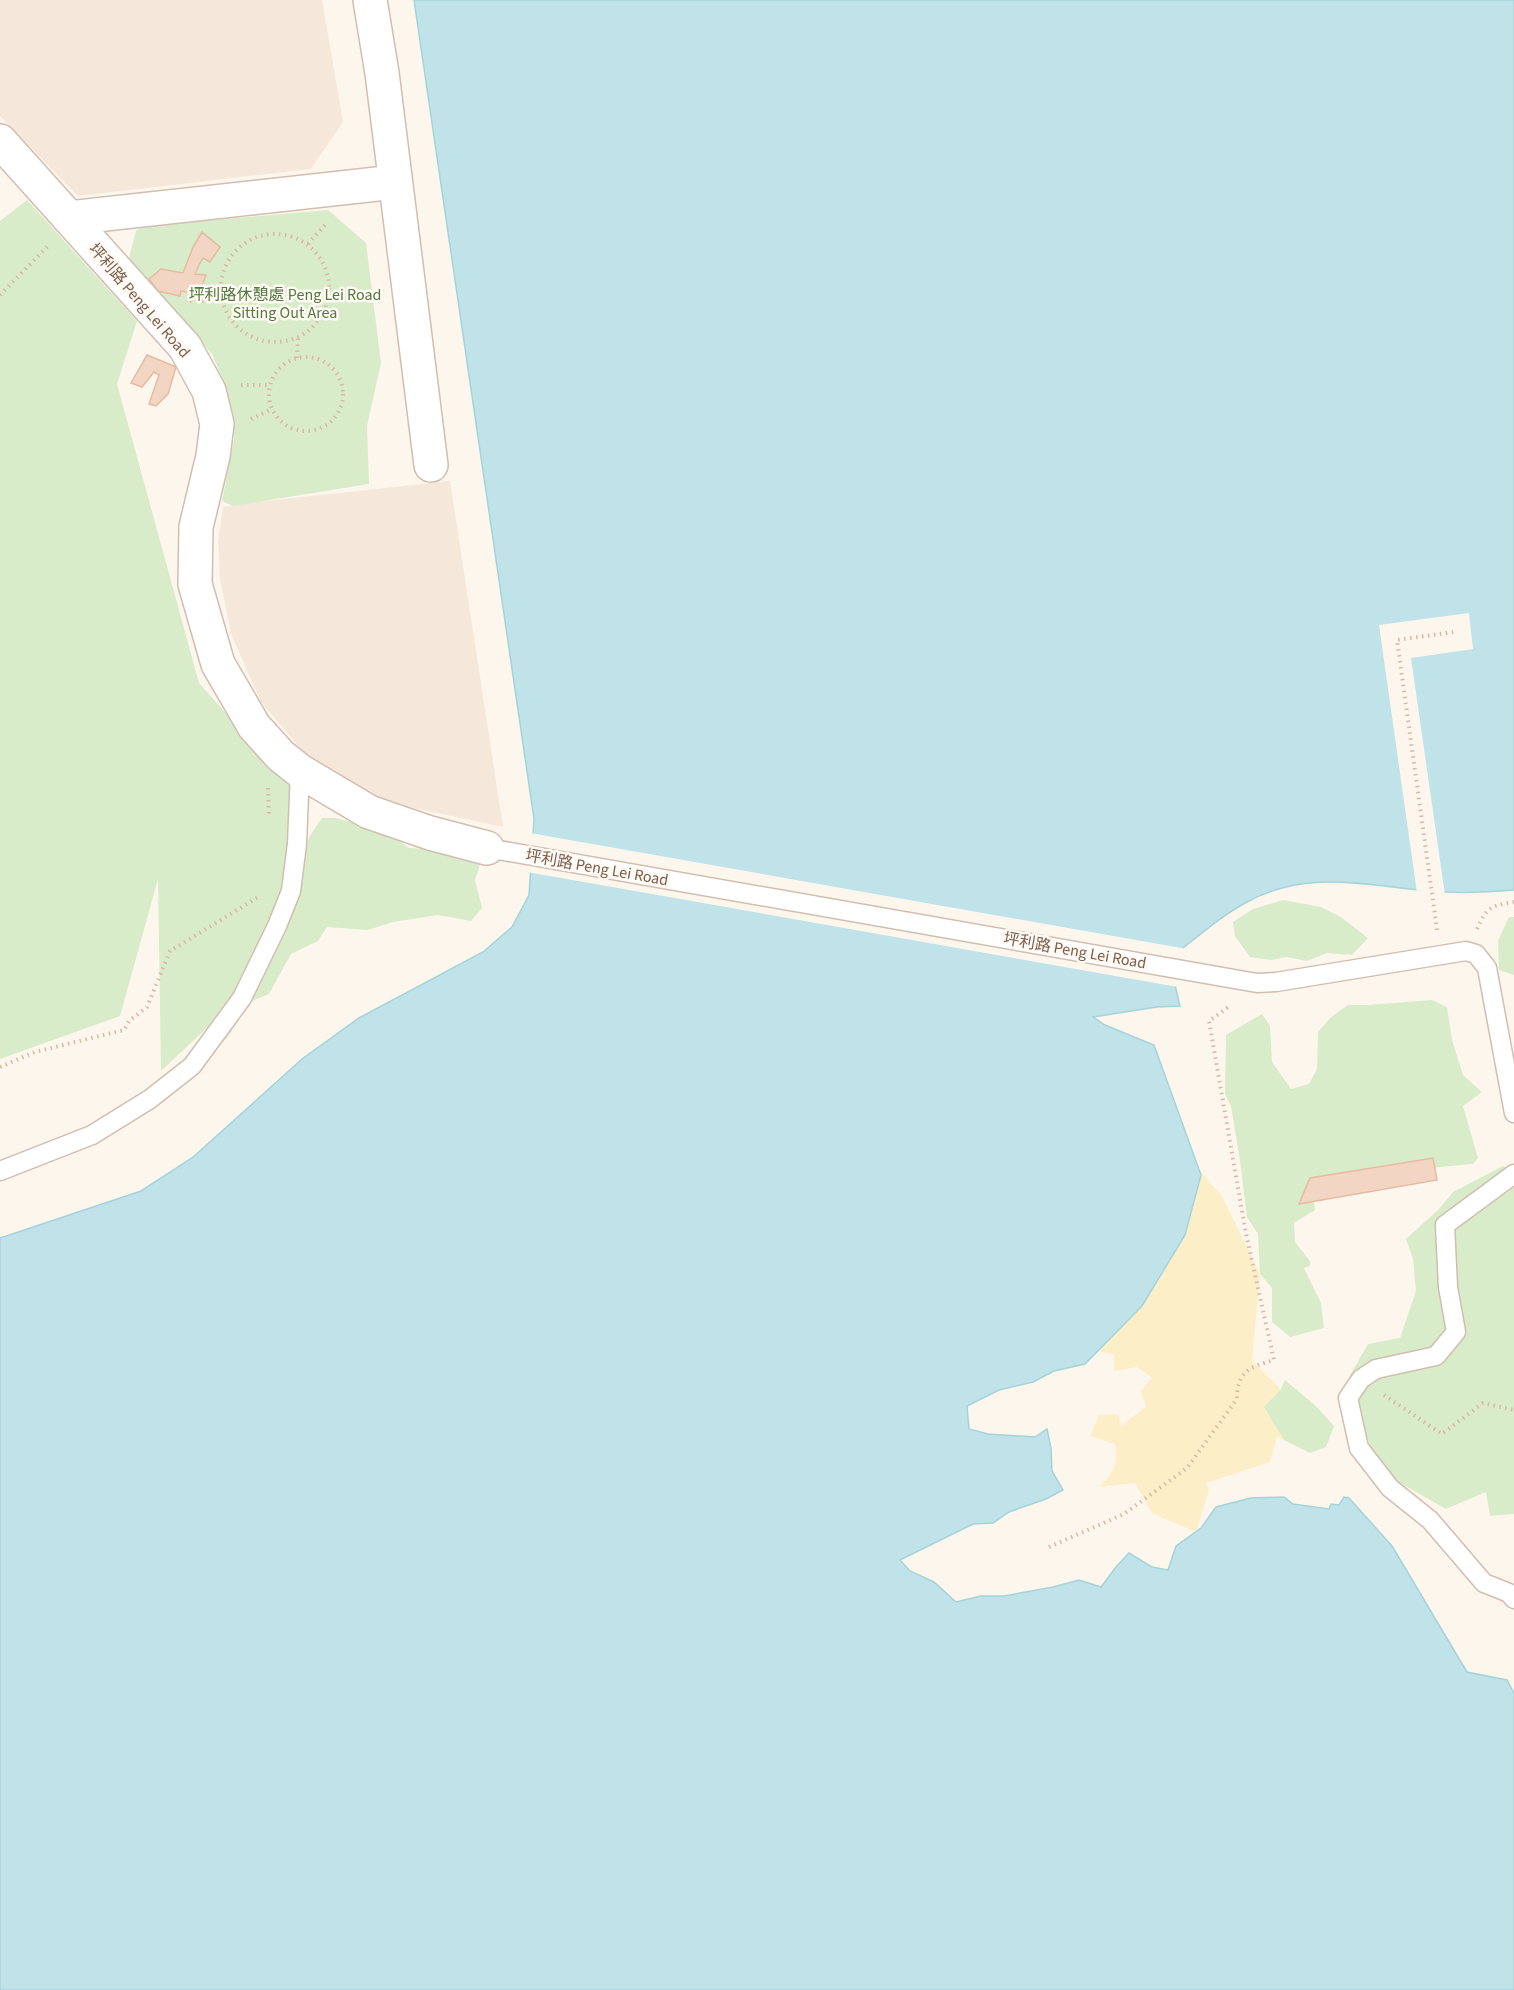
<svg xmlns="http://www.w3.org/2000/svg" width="1514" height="1990" viewBox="0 0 1514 1990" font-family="'Source Sans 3','Noto Sans TC',sans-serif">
	<rect width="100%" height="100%" fill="#fdf6ec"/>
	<g fill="#f5e8da">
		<path d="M 0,0 L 322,0 L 343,122 L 311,169 L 78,196 L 0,116 Z"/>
		<path d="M 450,481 L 503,827 L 414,808 L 352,788 L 316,767 L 261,702 L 231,634 L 220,579 L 218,541 L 223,507 L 256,502 Z"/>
	</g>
	<g fill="#d8ecc9">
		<path d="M 27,200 L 137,321 L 117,384 L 199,683 L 291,787 L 290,843 L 284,889 L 240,997 L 161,1071 L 158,879 L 120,1016 L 0,1059 L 0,221 Z"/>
		<path d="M 328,210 L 366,243 L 381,363 L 367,426 L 369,484 L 233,506 L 222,501 L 234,439 L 226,387 L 212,354 L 129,258 L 136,231 L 144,226 Z"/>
		<path d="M 322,818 L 336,818 L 385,831 L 409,848 L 453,850 L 481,861 L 475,880 L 482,908 L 471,921 L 438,915 L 393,922 L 368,930 L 327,927 L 318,941 L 291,954 L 269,994 L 250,1002 L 227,1038 L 192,1066 L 244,999 L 302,867 L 309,837 Z"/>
		<path d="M 1283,900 L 1321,907 L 1341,917 L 1368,938 L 1352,955 L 1327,953 L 1307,961 L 1286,957 L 1271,960 L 1250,957 L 1235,936 L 1233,922 L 1253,909 Z"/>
		<path d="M 1509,917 L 1514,917 L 1514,975 L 1499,970 L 1498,941 Z"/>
		<path d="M 1432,1000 L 1447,1007 L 1452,1040 L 1463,1075 L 1482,1092 L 1463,1106 L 1478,1158 L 1473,1164 L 1310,1179 L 1315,1210 L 1294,1223 L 1295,1242 L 1310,1261 L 1310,1266 L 1304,1268 L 1321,1303 L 1324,1328 L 1290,1337 L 1272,1322 L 1272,1288 L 1260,1274 L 1258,1234 L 1247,1217 L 1240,1161 L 1231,1106 L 1225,1094 L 1226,1035 L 1262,1014 L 1270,1026 L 1272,1062 L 1291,1089 L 1309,1084 L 1317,1069 L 1318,1032 L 1330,1018 L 1348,1005 L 1368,1005 Z"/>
		<path d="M 1503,1166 L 1514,1169 L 1514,1514 L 1490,1516 L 1486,1492 L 1446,1509 L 1379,1471 L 1364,1428 L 1347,1408 L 1350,1375 L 1368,1344 L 1400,1338 L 1416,1291 L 1413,1259 L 1406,1239 L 1439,1209 L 1453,1192 Z"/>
		<path d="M 1285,1380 L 1317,1407 L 1334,1426 L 1326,1447 L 1310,1453 L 1284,1440 L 1266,1423 L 1263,1407 L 1281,1389 Z"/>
	</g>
	<path fill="#fcefc7" d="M 1200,1171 L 1222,1196 L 1260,1274 L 1252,1361 L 1281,1389 L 1264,1407 L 1284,1440 L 1277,1437 L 1270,1462 L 1206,1483 L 1209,1490 L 1196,1532 L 1153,1514 L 1135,1483 L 1099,1487 C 1113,1474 1119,1464 1115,1444 L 1090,1436 L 1099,1415 L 1118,1414 L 1121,1426 L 1146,1407 L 1141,1391 L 1152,1378 L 1137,1367 L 1114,1371 L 1114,1355 L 1099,1351 L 1142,1306 L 1187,1228 Z"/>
	<path fill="#bfe3e8" stroke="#a5d3da" stroke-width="1.5" d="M 414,0 L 1514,0 L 1514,890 C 1491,892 1468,893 1445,892 C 1376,889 1313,866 1247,902 C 1219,917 1194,940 1169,959 L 1180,1006 L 1157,1007 L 1093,1017 L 1105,1025 L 1154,1045 L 1201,1175 L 1185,1235 L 1142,1306 L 1085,1364 L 1054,1371 L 1033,1382 L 999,1390 L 967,1406 L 969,1429 L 988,1434 L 1035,1437 L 1047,1429 L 1051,1448 L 1052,1471 L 1063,1490 L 1046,1499 L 1009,1512 L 993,1523 L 973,1524 L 900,1560 L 910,1571 L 934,1582 L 956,1602 L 981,1596 L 1004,1596 L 1053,1587 L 1079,1580 L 1101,1587 L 1116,1567 L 1129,1553 L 1152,1567 L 1168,1570 L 1176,1546 L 1201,1528 L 1216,1507 L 1251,1498 L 1284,1497 L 1293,1504 L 1329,1509 L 1331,1504 L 1339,1505 L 1344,1497 L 1349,1498 L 1392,1546 L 1467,1672 L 1507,1680 L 1514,1693 L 1514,1990 L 0,1990 L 0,1238 L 141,1191 L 192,1158 L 302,1059 L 359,1018 L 483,952 L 512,927 L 529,895 L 534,819 Z"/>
	<g fill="#fdf6ec">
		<path d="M 1469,613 L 1473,649 L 1411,658 L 1445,895 L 1417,893 L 1379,625 Z"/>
		<path d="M 530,833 L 1187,949 L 1172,960 L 1178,987 L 527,872 Z"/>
	</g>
	<g fill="#f3d5c3" stroke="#e6bba3" stroke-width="1.5">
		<path d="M 202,232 L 220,247 L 210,262 L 203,258 L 199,265 L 195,274 L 206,275 L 199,294 L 181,291 L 180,296 L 158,291 L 149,279 L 161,269 L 183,273 L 193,247 Z"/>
		<path d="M 147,355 L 176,367 L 168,394 L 156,406 L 149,404 L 159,375 L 154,372 L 142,387 L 131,383 Z"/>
		<path d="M 1433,1158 L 1437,1180 L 1299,1204 L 1310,1178 Z"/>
	</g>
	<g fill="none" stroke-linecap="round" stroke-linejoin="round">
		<defs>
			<g id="service">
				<path d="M 487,848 L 1257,983 L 1276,982 L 1466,951 L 1476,954 L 1487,968 L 1514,1113"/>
				<path d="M 0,1171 L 92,1135 L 150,1099 L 192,1066 L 242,998 L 277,926 L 291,891 L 297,844 L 300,771"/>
				<path d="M 1514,1174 L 1445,1225 L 1448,1287 L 1456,1332 L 1436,1356 L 1376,1369 L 1361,1379 L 1348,1398 L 1359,1448 L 1390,1488 L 1430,1520 L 1484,1583 L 1509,1593 L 1514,1599"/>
			</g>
			<g id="minor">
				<path d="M 370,0 L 382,73 L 431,465"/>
				<path d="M 0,141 L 185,347 L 209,391 L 217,424 L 213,456 L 196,527 L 195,584 L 218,664 L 254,726 L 281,756 L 300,771 L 369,812 L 430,833 L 487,848"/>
				<path d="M 69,218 L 395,182"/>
			</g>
		</defs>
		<use href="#service" stroke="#d1beb0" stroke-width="21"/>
		<use href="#minor" stroke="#d1beb0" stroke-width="36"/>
		<g stroke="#d9b8a5" stroke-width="4" stroke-dasharray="1.5 4.5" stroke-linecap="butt">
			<circle cx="275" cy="288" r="54"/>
			<path d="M 308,244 L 325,225"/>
			<path d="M 0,295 L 49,245"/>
			<path d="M 190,301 L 223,301"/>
			<circle cx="306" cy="394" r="37"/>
			<path d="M 297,358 L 298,337"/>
			<path d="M 241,385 L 270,385"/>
			<path d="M 251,419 L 272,409"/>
			<path d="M 268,788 L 269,816"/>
			<path d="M 1477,929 C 1487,907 1490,906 1514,902"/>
			<path d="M 1437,930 L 1397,640 L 1454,632"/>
			<path d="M 0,1067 L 35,1052 L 124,1030 L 129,1021 L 147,1007 L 170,951 L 260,896"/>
			<path d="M 1384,1395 L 1442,1434 L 1483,1403 L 1514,1410"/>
			<path d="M 1049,1547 L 1124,1514 L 1187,1468 L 1237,1399 C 1237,1371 1250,1367 1274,1360 L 1246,1234 L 1209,1021 L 1231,1005"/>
		</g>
		<use href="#service" stroke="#fff" stroke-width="18"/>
		<use href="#minor" stroke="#fff" stroke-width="33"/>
	</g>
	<g text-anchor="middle" stroke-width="5" stroke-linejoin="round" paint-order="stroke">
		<g font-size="16" fill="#537a41" stroke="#fffaf3">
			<text x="285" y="300">坪利路休憩處 Peng Lei Road<tspan x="285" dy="18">Sitting Out Area</tspan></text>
		</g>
		<g font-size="16" fill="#7a5c4d" stroke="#fffaf3">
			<text transform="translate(140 300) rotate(49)" y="6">坪利路 Peng Lei Road</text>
			<text transform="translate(597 867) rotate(10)" y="6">坪利路 Peng Lei Road</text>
			<text transform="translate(1075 950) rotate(10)" y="6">坪利路 Peng Lei Road</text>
		</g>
	</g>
</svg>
